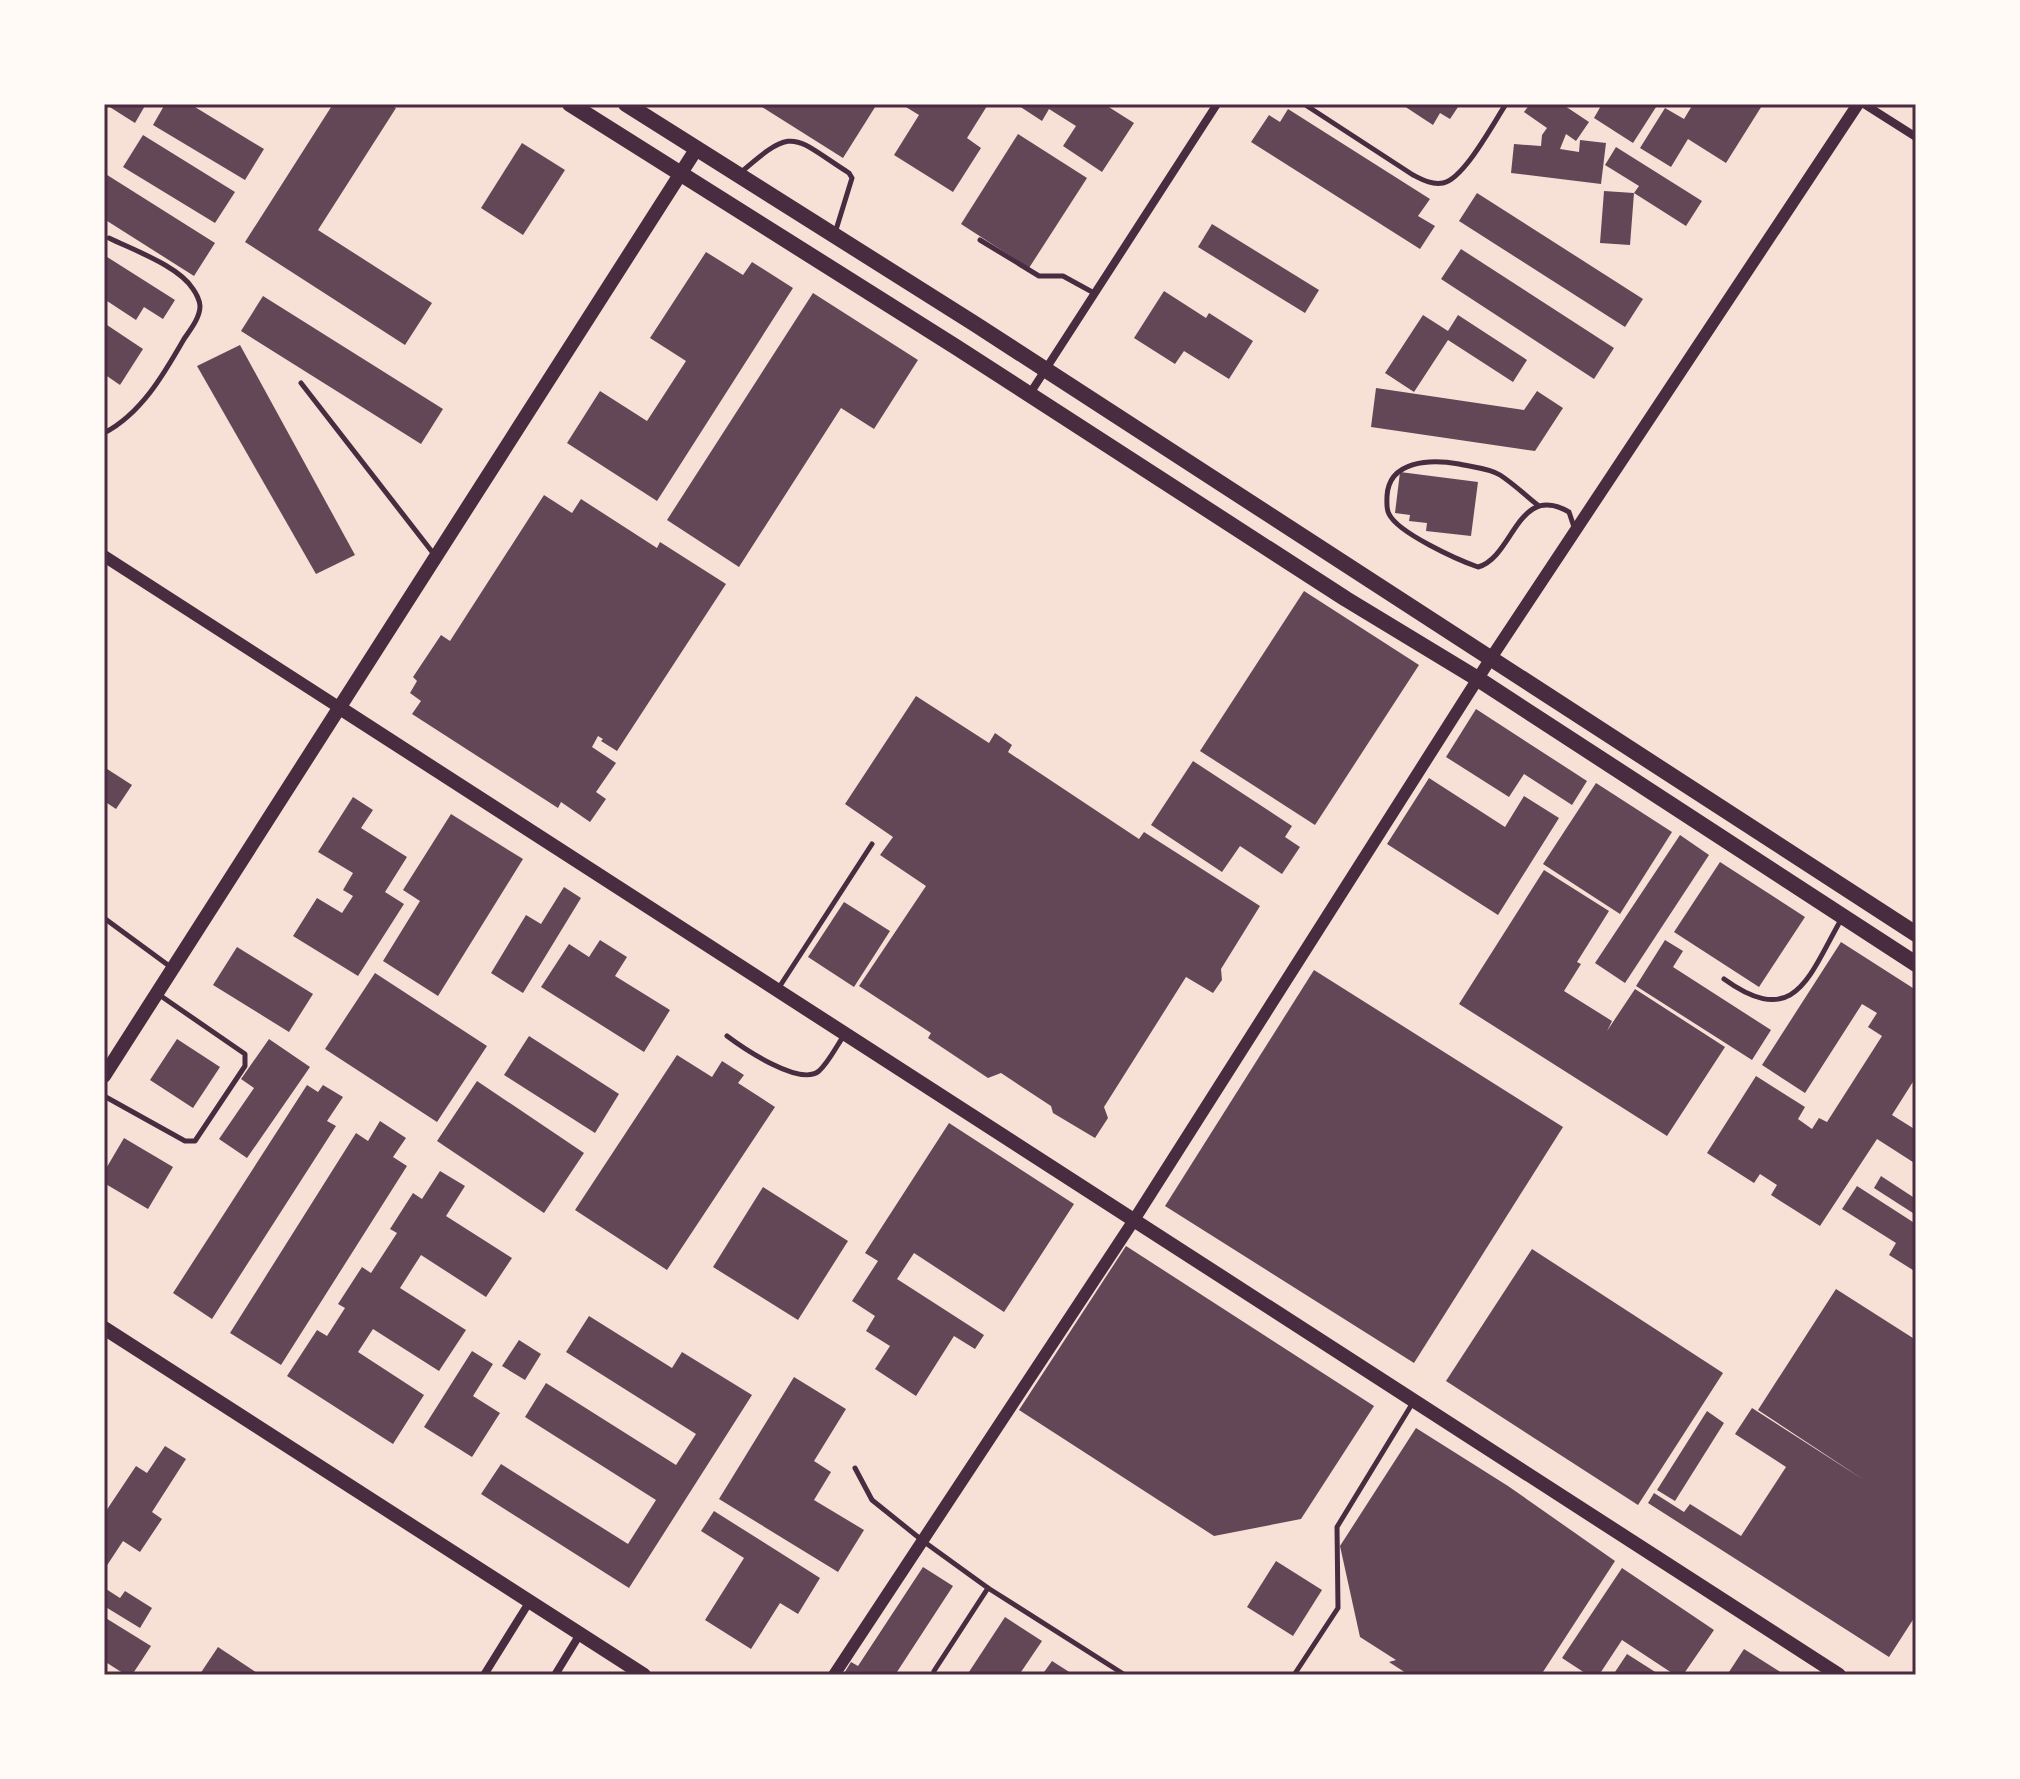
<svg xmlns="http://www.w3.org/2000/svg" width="2020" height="1779" viewBox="0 0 2020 1779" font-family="Karla,sans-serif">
	<rect width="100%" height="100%" fill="#f7e1d7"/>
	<g fill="#644757">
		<path d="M 105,104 L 146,104 L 135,123 Z"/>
		<path d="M 165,104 L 190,104 L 264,149 L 245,180 L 153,125 Z"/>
		<path d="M 333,104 L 389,104 L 396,108 L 318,230 L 432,303 L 405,345 L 245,242 Z"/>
		<path d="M 764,104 L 877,104 L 843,158 L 762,107 Z"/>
		<path d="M 901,104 L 987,106 L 967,138 L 981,148 L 953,192 L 894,155 L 919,115 Z"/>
		<path d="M 1016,104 L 1104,104 L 1134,123 L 1102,172 L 1063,146 L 1076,126 L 1049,109 L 1042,121 Z"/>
		<path d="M 1401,104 L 1460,104 L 1450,119 L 1440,113 L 1433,125 Z"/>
		<path d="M 1530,104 L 1562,104 L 1589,122 L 1576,141 L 1566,134 L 1560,149 L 1579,152 L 1580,140 L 1606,143 L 1601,184 L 1511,173 L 1514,144 L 1541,146 L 1542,135 L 1547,128 L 1524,112 Z"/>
		<path d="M 1602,104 L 1658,104 L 1633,143 L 1594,118 Z"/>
		<path d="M 1693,104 L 1763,104 L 1726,163 L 1688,139 L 1671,167 L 1640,148 L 1665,108 L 1684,119 Z"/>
		<path d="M 1288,109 L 1430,199 L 1418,216 L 1435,226 L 1420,249 L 1251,142 L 1269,115 L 1280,122 Z"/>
		<path d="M 1018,134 L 1087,178 L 1029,268 L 961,224 Z"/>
		<path d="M 143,135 L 235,192 L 215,223 L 123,167 Z"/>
		<path d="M 522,143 L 565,170 L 523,235 L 481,208 Z"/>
		<path d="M 1616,147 L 1702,201 L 1686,226 L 1634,193 L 1630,245 L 1600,243 L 1604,191 L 1634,193 L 1639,186 L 1605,165 Z"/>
		<path d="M 104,173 L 215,243 L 194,276 L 104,219 Z"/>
		<path d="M 1477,193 L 1643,299 L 1625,327 L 1459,221 Z"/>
		<path d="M 1212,224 L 1319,290 L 1305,313 L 1198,247 Z"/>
		<path d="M 1461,249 L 1614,348 L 1594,379 L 1441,279 Z"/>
		<path d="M 706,252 L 743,275 L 752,262 L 793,288 L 657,501 L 567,443 L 600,391 L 647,421 L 686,361 L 650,338 Z"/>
		<path d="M 104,255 L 175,300 L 163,319 L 144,307 L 136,320 L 104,299 Z"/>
		<path d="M 1164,291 L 1206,318 L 1209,313 L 1253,341 L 1229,379 L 1184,351 L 1175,364 L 1134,338 Z"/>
		<path d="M 813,293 L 918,360 L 874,429 L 841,408 L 739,567 L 667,520 Z"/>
		<path d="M 263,296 L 443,409 L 421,444 L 241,331 Z"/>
		<path d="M 1423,315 L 1448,331 L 1458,315 L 1527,360 L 1513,382 L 1448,340 L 1414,392 L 1385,373 Z"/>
		<path d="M 104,323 L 143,349 L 120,385 L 104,374 Z"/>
		<path d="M 240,345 L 355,555 L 316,574 L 197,366 Z"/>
		<path d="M 1376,388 L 1524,410 L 1537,391 L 1563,408 L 1535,451 L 1371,427 Z"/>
		<path d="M 1400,472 L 1478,482 L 1471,536 L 1426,531 L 1427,523 L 1409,521 L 1410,515 L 1395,513 Z"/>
		<path d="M 544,495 L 572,513 L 581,499 L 657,548 L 660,542 L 726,584 L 617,751 L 601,741 L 603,739 L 598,736 L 592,747 L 616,763 L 596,792 L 606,799 L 590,822 L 561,802 L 558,808 L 412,714 L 421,701 L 410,693 L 417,681 L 413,677 L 441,635 L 450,641 Z"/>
		<path d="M 1304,591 L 1419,665 L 1315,825 L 1200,751 Z"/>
		<path d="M 916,696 L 989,743 L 995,733 L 1012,745 L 1008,752 L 1139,839 L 1144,832 L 1260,906 L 1221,969 L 1222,980 L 1213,993 L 1186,977 L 1104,1107 L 1108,1118 L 1095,1138 L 1053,1113 L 1051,1106 L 1001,1073 L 988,1078 L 928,1038 L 931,1033 L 859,986 L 926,886 L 880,855 L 893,837 L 845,804 Z"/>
		<path d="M 1476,709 L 1587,781 L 1572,805 L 1524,774 L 1509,797 L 1446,757 Z"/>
		<path d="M 1193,761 L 1292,826 L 1285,837 L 1300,847 L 1282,874 L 1240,846 L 1222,872 L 1151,825 Z"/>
		<path d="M 104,767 L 132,785 L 116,809 L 104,801 Z"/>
		<path d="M 1429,778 L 1505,827 L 1524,796 L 1559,818 L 1498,915 L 1387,844 Z"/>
		<path d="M 1596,783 L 1672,832 L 1620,914 L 1543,864 Z"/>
		<path d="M 353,797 L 373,810 L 361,828 L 407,857 L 385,892 L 404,904 L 358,976 L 293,936 L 317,898 L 342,913 L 353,896 L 343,890 L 353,873 L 318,852 Z"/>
		<path d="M 451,814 L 523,859 L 438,996 L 383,961 L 420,901 L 403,890 Z"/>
		<path d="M 1680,835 L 1709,855 L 1625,983 L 1595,963 Z"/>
		<path d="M 1720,862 L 1805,917 L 1759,987 L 1674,932 Z"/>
		<path d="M 1544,870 L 1609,911 L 1577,962 L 1581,964 L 1564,991 L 1612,1021 L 1607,1031 L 1635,989 L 1725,1047 L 1667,1136 L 1459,1004 Z"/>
		<path d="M 564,887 L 581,898 L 523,993 L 491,973 L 526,915 L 541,924 Z"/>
		<path d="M 844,902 L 890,931 L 854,987 L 808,957 Z"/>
		<path d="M 600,940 L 627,957 L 615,976 L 670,1010 L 644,1052 L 541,987 L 569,944 L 589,957 Z"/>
		<path d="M 1665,940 L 1683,951 L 1673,967 L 1771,1030 L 1752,1060 L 1636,986 Z"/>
		<path d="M 1841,942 L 1916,990 L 1916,1077 L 1892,1115 L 1916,1130 L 1916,1164 L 1877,1139 L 1820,1226 L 1771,1195 L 1777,1185 L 1760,1174 L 1754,1183 L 1707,1153 L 1756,1076 L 1805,1107 L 1798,1119 L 1812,1129 L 1819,1118 L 1827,1122 L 1882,1036 L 1868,1027 L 1877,1013 L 1862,1004 L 1805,1093 L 1762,1065 Z"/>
		<path d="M 237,947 L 313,994 L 289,1032 L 213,985 Z"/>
		<path d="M 1314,970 L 1563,1127 L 1414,1363 L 1165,1206 Z"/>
		<path d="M 375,973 L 487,1046 L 437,1122 L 325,1049 Z"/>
		<path d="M 529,1036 L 619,1094 L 595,1133 L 504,1075 Z"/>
		<path d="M 177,1039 L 220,1067 L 193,1108 L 150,1080 Z"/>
		<path d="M 269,1039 L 310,1067 L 247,1158 L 219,1139 L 254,1088 L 241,1079 Z"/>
		<path d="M 677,1055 L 712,1077 L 722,1061 L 744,1075 L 738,1083 L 775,1107 L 667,1270 L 575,1210 Z"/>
		<path d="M 477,1081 L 584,1153 L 544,1213 L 437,1141 Z"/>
		<path d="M 307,1085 L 318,1092 L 323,1085 L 343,1097 L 327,1121 L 336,1126 L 212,1319 L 173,1293 Z"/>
		<path d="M 380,1121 L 406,1138 L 393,1157 L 407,1166 L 281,1365 L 230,1333 L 356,1133 L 368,1141 Z"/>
		<path d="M 949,1123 L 1074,1204 L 1004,1312 L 914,1253 L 897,1279 L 984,1335 L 975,1349 L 954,1336 L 916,1396 L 875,1369 L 890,1346 L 866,1331 L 875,1316 L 852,1301 L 878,1261 L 865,1253 Z"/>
		<path d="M 124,1138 L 173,1167 L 148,1209 L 104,1183 L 104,1172 Z"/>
		<path d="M 440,1171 L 465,1186 L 446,1216 L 512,1258 L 486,1297 L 421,1255 L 400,1288 L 466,1330 L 439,1371 L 373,1329 L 358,1352 L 424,1395 L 393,1444 L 287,1376 L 317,1330 L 327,1336 L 345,1308 L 338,1304 L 362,1267 L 371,1273 L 397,1233 L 390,1229 L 413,1193 L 422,1199 Z"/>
		<path d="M 1881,1176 L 1916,1199 L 1916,1215 L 1874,1188 Z"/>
		<path d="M 1857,1186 L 1916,1224 L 1916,1272 L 1889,1255 L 1896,1243 L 1842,1209 Z"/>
		<path d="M 763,1187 L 848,1241 L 798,1320 L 713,1267 Z"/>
		<path d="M 1126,1246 L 1374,1406 L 1301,1519 L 1214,1536 L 1019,1410 Z"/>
		<path d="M 1532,1249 L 1723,1373 L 1638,1505 L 1446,1381 Z"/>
		<path d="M 1836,1289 L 1916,1340 L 1916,1615 L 1889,1657 L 1648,1503 L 1654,1493 L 1684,1512 L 1690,1504 L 1741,1536 L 1786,1467 L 1735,1434 L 1752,1408 L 1864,1480 L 1758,1410 Z"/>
		<path d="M 589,1316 L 672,1368 L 682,1352 L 752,1395 L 629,1588 L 481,1494 L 501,1464 L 628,1544 L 656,1500 L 525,1417 L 546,1383 L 676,1465 L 696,1434 L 566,1352 Z"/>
		<path d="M 519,1340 L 541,1354 L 525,1380 L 502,1366 Z"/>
		<path d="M 472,1351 L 493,1364 L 473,1396 L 500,1413 L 472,1457 L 424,1427 Z"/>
		<path d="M 794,1377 L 846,1409 L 814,1461 L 831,1472 L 814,1500 L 864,1530 L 838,1572 L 719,1499 Z"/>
		<path d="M 1707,1411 L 1724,1423 L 1675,1501 L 1657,1490 Z"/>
		<path d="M 1416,1428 L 1508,1486 L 1615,1561 L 1541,1675 L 1409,1675 L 1389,1662 L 1396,1660 L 1360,1637 L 1340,1546 Z"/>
		<path d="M 165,1446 L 186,1459 L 152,1512 L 162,1519 L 140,1552 L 123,1541 L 104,1570 L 104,1514 L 136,1466 L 147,1473 Z"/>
		<path d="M 714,1511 L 820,1578 L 798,1614 L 780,1603 L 751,1649 L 705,1620 L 744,1558 L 701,1531 Z"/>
		<path d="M 1276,1561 L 1322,1590 L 1293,1636 L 1247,1607 Z"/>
		<path d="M 923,1567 L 953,1586 L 895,1675 L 843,1675 L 851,1662 L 858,1666 Z"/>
		<path d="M 1622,1568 L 1714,1630 L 1683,1675 L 1675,1675 L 1622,1640 L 1599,1675 L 1588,1675 L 1562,1658 Z"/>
		<path d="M 106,1589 L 120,1598 L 125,1591 L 152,1608 L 140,1628 L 104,1606 Z"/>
		<path d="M 104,1617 L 151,1646 L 132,1675 L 126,1675 L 104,1661 Z"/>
		<path d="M 1005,1617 L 1042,1641 L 1019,1675 L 967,1675 Z"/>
		<path d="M 218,1647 L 260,1675 L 200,1674 Z"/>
		<path d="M 1744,1649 L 1785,1675 L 1727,1675 Z"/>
		<path d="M 1627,1654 L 1660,1675 L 1613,1675 Z"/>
		<path d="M 1052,1661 L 1074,1675 L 1042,1675 Z"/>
	</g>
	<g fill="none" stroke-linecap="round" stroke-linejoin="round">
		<g stroke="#4a2c40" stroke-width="5">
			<path d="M 1304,104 L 1413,175 C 1423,180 1432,185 1443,183 C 1464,179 1494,122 1506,104"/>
			<path d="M 739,174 C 795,125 791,136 849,173 L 852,178 L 835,233"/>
			<path d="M 980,240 L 1039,276 L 1063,276 L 1094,293"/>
			<path d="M 301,383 L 433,553"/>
			<path d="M 104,433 C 141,414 164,374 184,339 C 190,330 200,318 200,306 C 200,301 196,293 193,289 C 179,266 133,250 109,238"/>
			<path d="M 1539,506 C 1526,496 1514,484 1500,475 C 1489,468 1472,467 1459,464 C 1431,459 1389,460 1387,496 C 1387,502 1386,509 1389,514 C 1398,533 1458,560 1478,567 C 1514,557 1517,482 1569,512 L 1574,527"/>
			<path d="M 104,918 L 172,968"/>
			<path d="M 1724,979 C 1796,1031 1809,975 1842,918"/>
			<path d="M 778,989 L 872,844"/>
			<path d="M 727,1036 C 743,1048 800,1087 819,1071 C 829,1062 837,1045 845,1034"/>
			<path d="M 104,1096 L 185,1141 L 195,1141 L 245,1066 L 245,1054 L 158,994"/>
			<path d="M 855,1468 L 872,1500 L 923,1541 L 988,1588 L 1125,1675"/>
			<path d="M 934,1671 L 988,1588"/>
			<path d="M 1294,1675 L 1338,1608 L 1337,1527 L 1412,1404"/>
		</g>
		<g stroke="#4a2c40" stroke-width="8">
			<path d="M 1864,104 L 1916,137"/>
			<path d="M 1029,395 L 1217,104"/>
			<path d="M 484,1675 L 530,1601"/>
			<path d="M 555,1675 L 580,1634"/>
		</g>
		<g stroke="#4a2c40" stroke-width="12">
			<path d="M 104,556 L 340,708"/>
			<path d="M 834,1675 L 1134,1220 L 1491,658 L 1858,104"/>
		</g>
		<g stroke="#4a2c40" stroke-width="14">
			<path d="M 340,708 L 1839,1675"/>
			<path d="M 104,1076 L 697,148"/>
			<path d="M 104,1328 L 644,1675"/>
		</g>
		<g stroke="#4a2c40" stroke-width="16">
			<path d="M 570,104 L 956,347 L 1346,599 L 1478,679 L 1916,964"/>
			<path d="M 626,104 L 975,324 L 1916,934"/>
		</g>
	</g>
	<rect width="2020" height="1779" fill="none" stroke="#fffaf5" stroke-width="212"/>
	<rect x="106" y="106" width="1808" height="1567" fill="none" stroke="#4a2c40" stroke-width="3"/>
</svg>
